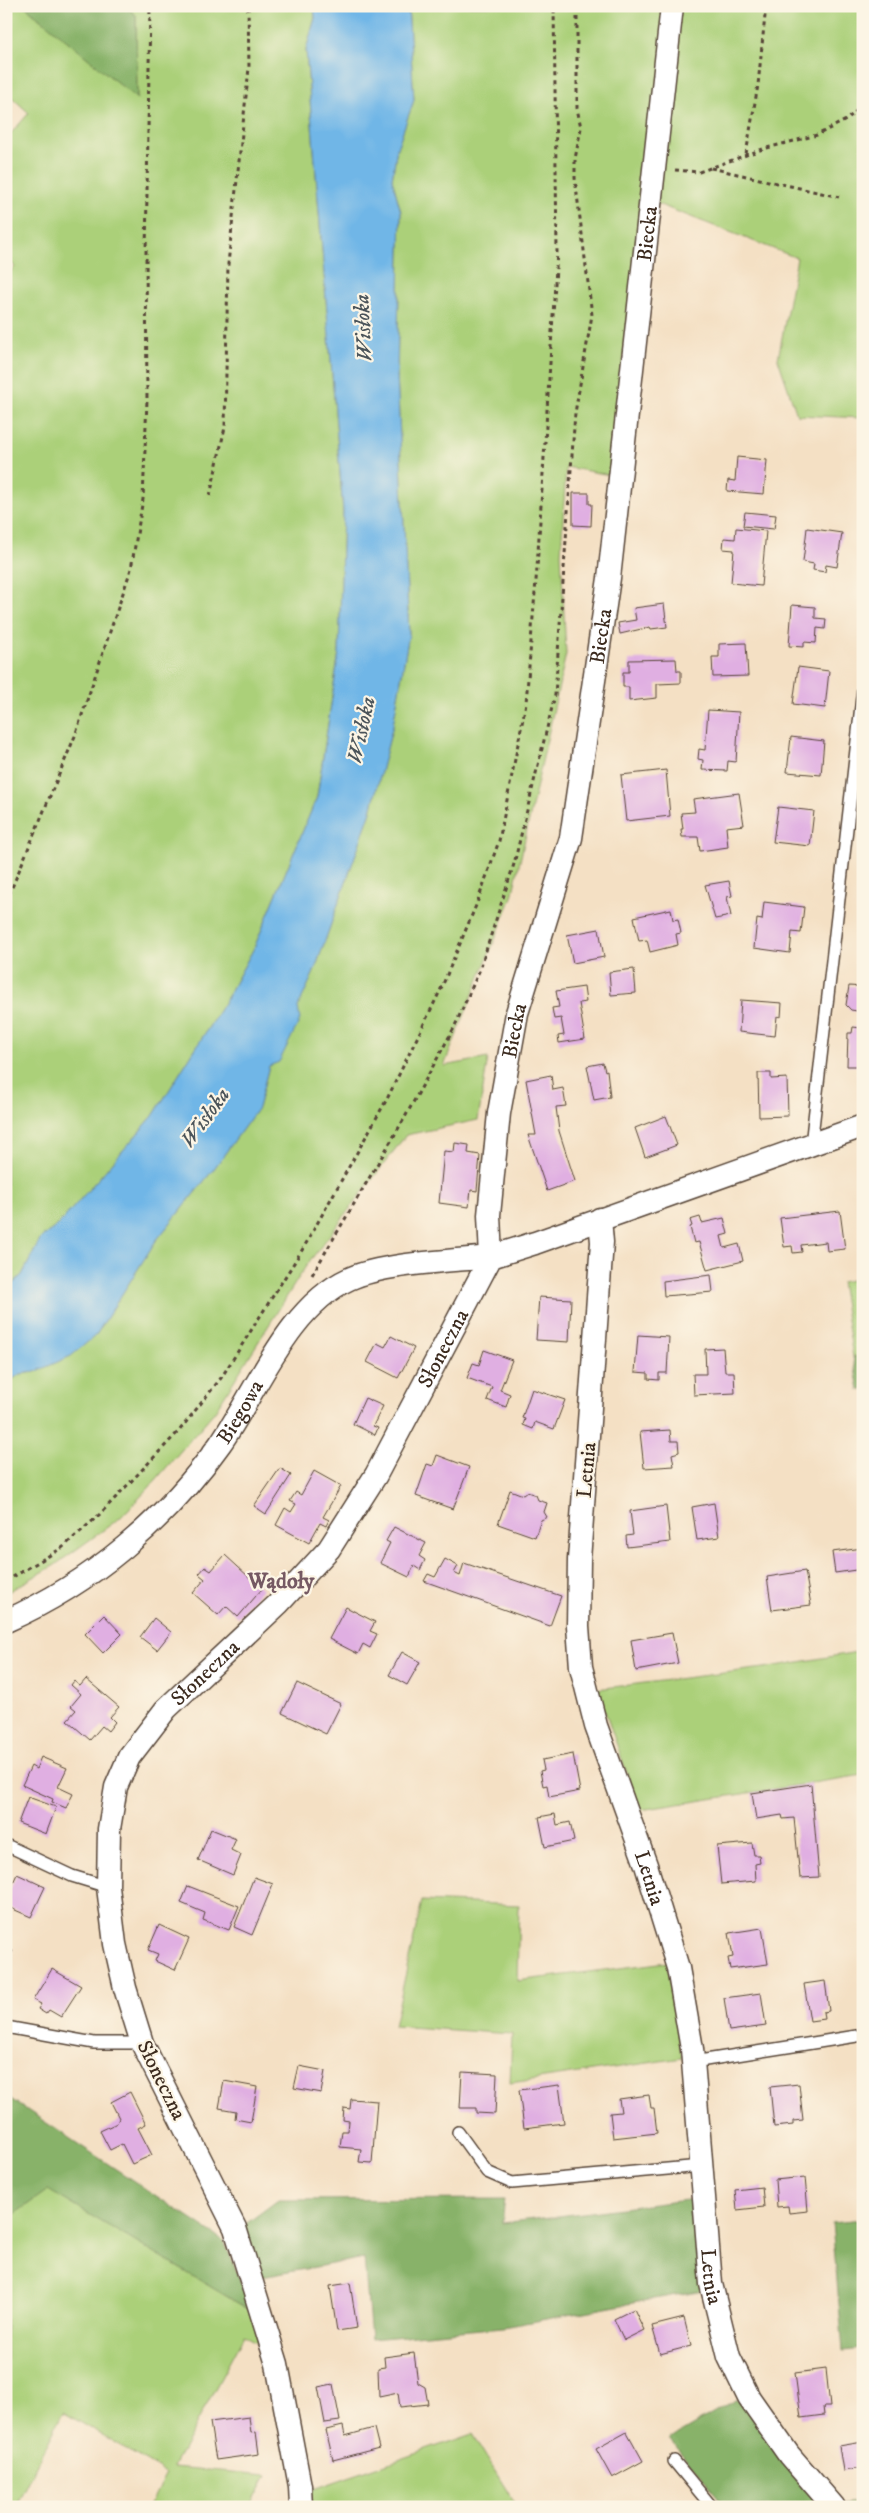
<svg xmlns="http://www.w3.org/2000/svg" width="869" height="2513" viewBox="0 0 869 2513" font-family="'IM FELL DW Pica',serif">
	<rect width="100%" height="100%" fill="#fcf5e5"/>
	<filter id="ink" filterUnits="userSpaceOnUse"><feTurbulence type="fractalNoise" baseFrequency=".02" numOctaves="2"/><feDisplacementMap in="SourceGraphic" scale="10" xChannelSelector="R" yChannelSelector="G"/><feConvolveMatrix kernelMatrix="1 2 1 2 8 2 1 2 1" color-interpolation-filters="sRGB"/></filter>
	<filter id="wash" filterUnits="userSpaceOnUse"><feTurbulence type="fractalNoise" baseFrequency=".0096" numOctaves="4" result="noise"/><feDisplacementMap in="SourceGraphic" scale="20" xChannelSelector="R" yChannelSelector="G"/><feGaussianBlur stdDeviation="1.12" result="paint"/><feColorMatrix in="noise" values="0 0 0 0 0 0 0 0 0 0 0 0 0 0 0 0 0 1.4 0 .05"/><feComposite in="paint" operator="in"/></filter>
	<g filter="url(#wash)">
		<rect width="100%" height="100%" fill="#f4e0c4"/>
		<g fill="#abd079" stroke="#737d4c">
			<path d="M 6,6 L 25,6 L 137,98 L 136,15 L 125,6 L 314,6 L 315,18 L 306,50 L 343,511 L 339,652 L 317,797 L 254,948 L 224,1003 L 153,1116 L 58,1225 L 41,1238 L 22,1275 L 6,1290 L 6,275 L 15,267 L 6,257 L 6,139 L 29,113 L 6,92 Z"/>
			<path d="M 408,6 L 863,6 L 863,418 L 797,415 L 778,359 L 797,258 L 642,198 L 610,475 L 566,467 L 561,554 L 566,654 L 512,897 L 444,1066 L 488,1058 L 478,1120 L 406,1135 L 306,1266 L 215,1411 L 148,1489 L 120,1518 L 55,1565 L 6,1593 L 6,1384 L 20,1374 L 35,1372 L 96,1335 L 155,1242 L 213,1170 L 258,1108 L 269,1066 L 314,972 L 371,811 L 393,725 L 409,634 L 397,373 L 401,212 L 392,179 L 397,148 L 414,100 Z"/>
			<path d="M 863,1278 L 863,1356 L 853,1357 L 841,1282 Z"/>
			<path d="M 863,1651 L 863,1775 L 640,1810 L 597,1689 L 764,1668 Z"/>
			<path d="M 422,1901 L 519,1905 L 517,1981 L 667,1962 L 682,2058 L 510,2083 L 512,2034 L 394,2026 Z"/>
			<path d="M 48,2189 L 253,2312 L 264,2341 L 257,2342 L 244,2335 L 173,2467 L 267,2475 L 250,2507 L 149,2507 L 166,2473 L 63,2412 L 15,2507 L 6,2507 L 6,2220 Z"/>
			<path d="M 472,2434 L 517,2507 L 312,2507 L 311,2490 Z"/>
		</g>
		<g fill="#88b269" stroke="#626e44">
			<path d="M 25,6 L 125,6 L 136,15 L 137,99 Z"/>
			<path d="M 863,1356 L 863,1389 L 859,1390 L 853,1357 Z"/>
			<path d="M 6,2096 L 224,2241 L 253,2312 L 48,2190 L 6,2220 Z"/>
			<path d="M 505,2199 L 502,2223 L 695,2199 L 703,2290 L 503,2327 L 371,2339 L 364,2258 L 262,2277 L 243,2226 L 278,2200 Z"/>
			<path d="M 863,2220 L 863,2349 L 843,2351 L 832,2223 Z"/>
			<path d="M 738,2399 L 823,2507 L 726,2507 L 670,2439 Z"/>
			<path d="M 863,2500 L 863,2507 L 845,2507 L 841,2503 Z"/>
		</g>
		<path fill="#70b6e7" stroke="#567082" d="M 314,6 L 408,6 L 414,100 L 397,148 L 392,179 L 401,212 L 397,373 L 409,634 L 393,725 L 371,811 L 314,972 L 298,1007 L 300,1020 L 279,1062 L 269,1066 L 258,1108 L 213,1170 L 155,1242 L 96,1335 L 71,1356 L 35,1372 L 20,1374 L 6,1384 L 6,1290 L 22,1275 L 41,1238 L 58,1225 L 153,1116 L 224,1003 L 254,948 L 317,797 L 339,652 L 343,511 L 306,50 L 315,18 Z"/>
		<g id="blocks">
			<g fill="#e0afe2">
				<path d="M 737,457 L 767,460 L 764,494 L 727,491 L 728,480 L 735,481 Z"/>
				<path d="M 573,493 L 589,493 L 589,504 L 592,504 L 591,526 L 573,525 Z"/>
				<path d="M 745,512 L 776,515 L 774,529 L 743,526 Z"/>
				<path d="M 736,528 L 766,531 L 761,586 L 731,583 L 734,550 L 723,549 L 724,538 L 735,539 Z"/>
				<path d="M 807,528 L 842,533 L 837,567 L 826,565 L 825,572 L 813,570 L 814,564 L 803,562 Z"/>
				<path d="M 664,604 L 667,627 L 651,629 L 650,627 L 620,634 L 618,623 L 636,620 L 634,608 Z"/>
				<path d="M 792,605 L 815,607 L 815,618 L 826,619 L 825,629 L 817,628 L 816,643 L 804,642 L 804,647 L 789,646 Z"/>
				<path d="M 746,643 L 748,676 L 713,677 L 712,657 L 719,657 L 719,644 Z"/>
				<path d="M 676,659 L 677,671 L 681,671 L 681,683 L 657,684 L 657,698 L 629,701 L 629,687 L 623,687 L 623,672 L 629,672 L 629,660 Z"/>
				<path d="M 798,667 L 829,671 L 825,708 L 793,704 Z"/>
				<path d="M 708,710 L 739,712 L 736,762 L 728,761 L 727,771 L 702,770 L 703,760 L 698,759 L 699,749 L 705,750 Z"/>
				<path d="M 791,737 L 824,741 L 821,775 L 787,772 Z"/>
				<path d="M 666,770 L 670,816 L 626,821 L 621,775 Z"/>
				<path d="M 739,793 L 744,825 L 726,827 L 728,847 L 700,851 L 698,837 L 682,837 L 681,829 L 683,829 L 681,813 L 695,812 L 693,799 Z"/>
				<path d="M 778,807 L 814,811 L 810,846 L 773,842 Z"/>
				<path d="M 729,881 L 732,896 L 727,897 L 731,916 L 715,919 L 705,885 Z"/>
				<path d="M 764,902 L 804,907 L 801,933 L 792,932 L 790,953 L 754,948 L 757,919 L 762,920 Z"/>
				<path d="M 671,909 L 673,920 L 678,919 L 681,933 L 676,934 L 678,945 L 650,952 L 647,940 L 639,941 L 634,917 Z"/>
				<path d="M 599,929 L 604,957 L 573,963 L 567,935 Z"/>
				<path d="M 634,969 L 636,993 L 611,995 L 609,972 Z"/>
				<path d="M 849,986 L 863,987 L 863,1012 L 851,1010 L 846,1005 Z"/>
				<path d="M 584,987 L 586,1002 L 579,1003 L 585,1039 L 559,1043 L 558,1036 L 564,1035 L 561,1018 L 554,1019 L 552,1008 L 559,1007 L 556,991 Z"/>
				<path d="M 741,1000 L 782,1003 L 781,1017 L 777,1016 L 775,1036 L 739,1032 Z"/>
				<path d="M 861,1024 L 863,1066 L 847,1066 L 848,1033 L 852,1033 L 853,1027 L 861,1028 Z"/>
				<path d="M 603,1063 L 605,1071 L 607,1070 L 610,1097 L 594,1100 L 587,1066 Z"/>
				<path d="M 758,1073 L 771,1073 L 771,1079 L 787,1078 L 788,1116 L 759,1117 Z"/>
				<path d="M 551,1075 L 553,1090 L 563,1088 L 566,1106 L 556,1107 L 559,1131 L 575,1181 L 547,1191 L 528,1135 L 536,1135 L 526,1080 Z"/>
				<path d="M 666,1116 L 677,1145 L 645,1157 L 635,1128 Z"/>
				<path d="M 455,1143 L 469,1145 L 468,1153 L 480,1155 L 477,1191 L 471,1190 L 469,1207 L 439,1203 L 444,1151 L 454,1152 Z"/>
				<path d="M 840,1211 L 845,1249 L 827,1251 L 826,1242 L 801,1245 L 802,1252 L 793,1253 L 792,1246 L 784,1247 L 780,1218 Z"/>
				<path d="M 700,1217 L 702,1223 L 724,1218 L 728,1234 L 721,1236 L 724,1248 L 739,1244 L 743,1261 L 707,1270 L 699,1242 L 694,1243 L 690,1227 L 692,1226 L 690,1220 Z"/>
				<path d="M 711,1275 L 713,1292 L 664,1296 L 663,1281 Z"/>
				<path d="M 539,1297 L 571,1299 L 569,1342 L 536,1340 Z"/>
				<path d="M 638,1335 L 669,1337 L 667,1373 L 659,1373 L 659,1380 L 648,1379 L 648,1373 L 635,1372 Z"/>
				<path d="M 391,1336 L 414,1348 L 398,1378 L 367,1362 L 377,1343 L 385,1347 Z"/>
				<path d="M 723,1348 L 725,1372 L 734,1372 L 735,1393 L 694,1395 L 693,1374 L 706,1374 L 705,1349 Z"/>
				<path d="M 484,1350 L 512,1360 L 500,1390 L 510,1394 L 506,1407 L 487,1400 L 492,1387 L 467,1378 L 473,1363 L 479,1365 Z"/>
				<path d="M 532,1389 L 565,1400 L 554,1429 L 535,1422 L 533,1429 L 523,1425 L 525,1419 L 522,1418 Z"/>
				<path d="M 365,1398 L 383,1406 L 373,1426 L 378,1428 L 375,1435 L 353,1424 Z"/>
				<path d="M 670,1430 L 671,1441 L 678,1441 L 679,1452 L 672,1454 L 674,1466 L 644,1468 L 640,1432 Z"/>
				<path d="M 437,1455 L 469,1467 L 453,1509 L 416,1496 L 427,1464 L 433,1466 Z"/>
				<path d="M 280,1468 L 291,1475 L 266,1514 L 254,1506 Z"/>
				<path d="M 314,1471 L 341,1486 L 323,1517 L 329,1520 L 326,1526 L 320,1523 L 309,1543 L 276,1525 L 285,1508 L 291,1512 L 296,1504 L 290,1501 L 296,1492 L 301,1495 Z"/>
				<path d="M 510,1490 L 523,1495 L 527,1492 L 536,1495 L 538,1500 L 547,1503 L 544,1512 L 547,1517 L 541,1520 L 535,1537 L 498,1524 Z"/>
				<path d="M 714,1503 L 719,1537 L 697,1540 L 692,1507 Z"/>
				<path d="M 666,1506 L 670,1542 L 627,1547 L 626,1536 L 633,1535 L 630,1511 Z"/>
				<path d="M 394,1527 L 426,1543 L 419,1556 L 425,1560 L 420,1570 L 414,1566 L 409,1577 L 380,1563 L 390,1543 L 386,1541 Z"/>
				<path d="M 863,1548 L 863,1569 L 835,1573 L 832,1552 Z"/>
				<path d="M 225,1555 L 262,1589 L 238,1617 L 226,1606 L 218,1615 L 193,1593 L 205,1579 L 199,1574 L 205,1567 L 211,1571 Z"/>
				<path d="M 445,1559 L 458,1566 L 454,1573 L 460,1576 L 464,1563 L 561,1596 L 550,1626 L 424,1581 L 428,1574 L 435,1577 Z"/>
				<path d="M 805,1571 L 811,1605 L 772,1610 L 767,1577 Z"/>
				<path d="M 346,1607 L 375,1622 L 370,1631 L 377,1634 L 370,1648 L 363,1644 L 358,1654 L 329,1639 Z"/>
				<path d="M 104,1615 L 122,1634 L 103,1653 L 85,1634 Z"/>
				<path d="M 154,1618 L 171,1632 L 157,1650 L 140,1637 Z"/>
				<path d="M 672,1633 L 678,1663 L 636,1671 L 631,1640 Z"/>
				<path d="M 402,1652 L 420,1662 L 407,1685 L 389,1675 Z"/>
				<path d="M 86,1679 L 119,1707 L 110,1717 L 115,1722 L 108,1731 L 102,1726 L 90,1740 L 67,1720 L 76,1710 L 71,1706 L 81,1694 L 71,1685 L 74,1681 L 80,1686 Z"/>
				<path d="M 297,1683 L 341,1704 L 326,1734 L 282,1713 Z"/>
				<path d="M 573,1754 L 580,1791 L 549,1797 L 547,1785 L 543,1786 L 540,1771 L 544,1770 L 542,1760 Z"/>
				<path d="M 41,1757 L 67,1768 L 58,1787 L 73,1794 L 66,1808 L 52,1802 L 53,1799 L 22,1785 L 31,1766 L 36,1769 Z"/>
				<path d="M 811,1784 L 819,1877 L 800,1878 L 794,1818 L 783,1819 L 782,1815 L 756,1819 L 752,1793 Z"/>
				<path d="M 28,1797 L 56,1807 L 46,1834 L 18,1823 Z"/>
				<path d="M 555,1814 L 557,1825 L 570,1822 L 574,1841 L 545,1847 L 539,1817 Z"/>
				<path d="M 211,1829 L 236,1839 L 231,1850 L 241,1855 L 233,1875 L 198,1860 Z"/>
				<path d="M 752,1843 L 754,1855 L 759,1855 L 760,1863 L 755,1864 L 756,1881 L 721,1884 L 717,1846 Z"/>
				<path d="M 17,1874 L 45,1887 L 31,1917 L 6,1906 L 6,1898 Z"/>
				<path d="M 254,1877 L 273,1884 L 252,1935 L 234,1927 Z"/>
				<path d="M 188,1886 L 239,1906 L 229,1930 L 203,1920 L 205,1913 L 181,1903 Z"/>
				<path d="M 159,1925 L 189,1939 L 175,1970 L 155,1961 L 158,1954 L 148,1950 Z"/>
				<path d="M 762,1928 L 768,1964 L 730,1969 L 728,1958 L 733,1957 L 729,1933 Z"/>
				<path d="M 6,1947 L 13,1951 L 6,1961 Z"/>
				<path d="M 52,1969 L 81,1986 L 61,2017 L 49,2010 L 46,2014 L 38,2009 L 41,2004 L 33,2000 Z"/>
				<path d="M 825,1981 L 829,2011 L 823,2012 L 824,2019 L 810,2021 L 804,1984 Z"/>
				<path d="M 761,1993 L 766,2026 L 729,2031 L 724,1998 Z"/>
				<path d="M 299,2066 L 325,2071 L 321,2093 L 294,2088 Z"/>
				<path d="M 462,2072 L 497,2074 L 495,2114 L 476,2113 L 476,2108 L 460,2108 Z"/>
				<path d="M 224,2081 L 257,2087 L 251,2122 L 235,2119 L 236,2111 L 219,2108 Z"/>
				<path d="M 799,2084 L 803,2120 L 793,2121 L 793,2125 L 774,2127 L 770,2087 Z"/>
				<path d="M 559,2085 L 564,2123 L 524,2128 L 519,2090 Z"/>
				<path d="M 130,2092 L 146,2124 L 138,2128 L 152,2155 L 132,2164 L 122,2144 L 110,2150 L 100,2131 L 117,2123 L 119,2118 L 111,2102 Z"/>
				<path d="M 649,2095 L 651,2108 L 654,2108 L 657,2133 L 613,2138 L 610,2113 L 621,2112 L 619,2099 Z"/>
				<path d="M 351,2099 L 377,2101 L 372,2163 L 359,2162 L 361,2149 L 340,2147 L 342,2131 L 348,2131 L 349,2121 L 343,2120 L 344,2108 L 350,2109 Z"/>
				<path d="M 805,2177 L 808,2211 L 789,2213 L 788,2206 L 777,2207 L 775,2180 Z"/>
				<path d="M 762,2187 L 764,2207 L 737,2210 L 735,2190 Z"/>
				<path d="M 350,2283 L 357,2328 L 337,2331 L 330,2286 Z"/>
				<path d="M 634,2309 L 644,2330 L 624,2340 L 614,2319 Z"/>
				<path d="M 684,2318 L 691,2346 L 660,2354 L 652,2326 Z"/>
				<path d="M 414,2353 L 418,2383 L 425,2387 L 428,2404 L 400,2407 L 398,2393 L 379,2397 L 378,2368 L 385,2367 L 384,2357 Z"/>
				<path d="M 826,2369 L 830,2407 L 823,2407 L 824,2415 L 801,2418 L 795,2373 Z"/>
				<path d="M 333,2384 L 340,2421 L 325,2423 L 318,2387 Z"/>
				<path d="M 249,2417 L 251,2433 L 256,2432 L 259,2454 L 216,2460 L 210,2422 Z"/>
				<path d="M 343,2426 L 345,2436 L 374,2428 L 379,2448 L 333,2460 L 326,2430 Z"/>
				<path d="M 627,2432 L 643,2461 L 612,2478 L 596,2449 Z"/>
				<path d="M 863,2442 L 863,2468 L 843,2471 L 839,2446 Z"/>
			</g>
		</g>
	</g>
	<g filter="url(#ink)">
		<use href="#blocks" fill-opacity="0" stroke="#574537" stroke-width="1"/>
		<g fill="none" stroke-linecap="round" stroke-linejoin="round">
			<defs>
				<g id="service">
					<path d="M 811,1145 L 863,688"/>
					<path d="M 6,1845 L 72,1876 L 108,1887"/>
					<path d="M 6,2027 L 94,2043 L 142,2043"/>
					<path d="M 693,2062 L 863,2035"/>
					<path d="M 458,2132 L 487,2172 L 512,2183 L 701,2166"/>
					<path d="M 674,2461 L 712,2507"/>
				</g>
				<g id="minor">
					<path id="s1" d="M 600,1219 L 602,1242 L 579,1560 L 578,1626 L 581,1667 L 596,1726 L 646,1865 L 678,1968 L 692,2049 L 711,2284 L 729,2357 L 749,2398 L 789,2455 L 834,2507"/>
					<path id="s2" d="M 6,1621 C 92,1583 166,1520 220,1444 C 257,1391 288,1307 349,1279 C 383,1263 452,1261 491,1257 L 489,1215 L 499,1113 L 517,1013 L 571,838 L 609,578 L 672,6"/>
					<path id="s3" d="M 301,2507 L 300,2486 L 277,2364 L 235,2228 L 142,2043 L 125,1988 L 115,1944 L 108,1887 L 109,1829 L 116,1787 L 129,1757 L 166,1709 L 278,1604 L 329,1549 L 376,1475 L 491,1257 L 535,1243 L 863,1126"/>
				</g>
			</defs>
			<use href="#service" stroke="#574537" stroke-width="14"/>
			<use href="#minor" stroke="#574537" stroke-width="25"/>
			<g stroke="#574537" stroke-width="3" stroke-dasharray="4 4" stroke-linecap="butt">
				<path d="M 861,106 L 863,82"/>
				<path d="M 746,154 L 758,85 L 766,6"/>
				<path d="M 711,168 L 839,197"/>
				<path d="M 675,170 L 699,172 L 763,149 L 817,135 L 846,120 L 863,105"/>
				<path d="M 210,496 L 225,427 L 228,264 L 249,68 L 248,6"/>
				<path d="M 6,902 L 75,736 L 131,569 L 143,499 L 147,400 L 146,254 L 150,6"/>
				<path d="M 312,1275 L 404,1119 L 454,1028 L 480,969 L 514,864 L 555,695 L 575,413 L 592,315 L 575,178 L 575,159 L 581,128 L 577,108 L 577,6"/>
				<path d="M 6,1581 L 62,1548 L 99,1515 L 179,1431 L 221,1378 L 304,1247 L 387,1099 L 441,989 L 477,903 L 499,841 L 526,703 L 537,568 L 557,252 L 554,6"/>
			</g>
			<use href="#service" stroke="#fff" stroke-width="11"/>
			<use href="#minor" stroke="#fff" stroke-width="22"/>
		</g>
	</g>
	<g text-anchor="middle" stroke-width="4.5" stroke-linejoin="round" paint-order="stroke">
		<g font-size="21" fill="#3b2a1e" stroke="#fcf5e5">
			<text dy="7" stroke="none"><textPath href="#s2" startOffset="1676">Biecka</textPath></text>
			<text dy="7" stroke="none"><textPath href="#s2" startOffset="1271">Biecka</textPath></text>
			<text dy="7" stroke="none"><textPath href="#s2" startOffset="866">Biecka</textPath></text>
			<text dy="7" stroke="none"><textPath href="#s3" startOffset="1308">Słoneczna</textPath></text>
			<text dy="7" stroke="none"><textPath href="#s2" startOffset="319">Biegowa</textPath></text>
			<text transform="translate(586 1470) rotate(-85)" y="7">Letnia</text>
			<text dy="7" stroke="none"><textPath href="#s3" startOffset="902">Słoneczna</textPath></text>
			<text dy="7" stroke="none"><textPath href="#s1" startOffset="671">Letnia</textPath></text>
			<text transform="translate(162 2080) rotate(64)" y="7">Słoneczna</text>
			<text dy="7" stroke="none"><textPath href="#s1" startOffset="1076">Letnia</textPath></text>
		</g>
		<g font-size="22" font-style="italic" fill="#4b545a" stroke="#fcf5e5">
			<text transform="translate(362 328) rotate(-93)" y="8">Wisłoka</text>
			<text transform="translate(360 730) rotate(-78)" y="8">Wisłoka</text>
			<text transform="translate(204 1117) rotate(-54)" y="8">Wisłoka</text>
		</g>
		<g font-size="22" font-weight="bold" fill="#755963" stroke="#fcf5e5">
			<text x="281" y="1588">Wądoły</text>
		</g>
	</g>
	<rect width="869" height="2513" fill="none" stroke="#fcf5e5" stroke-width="25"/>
</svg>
